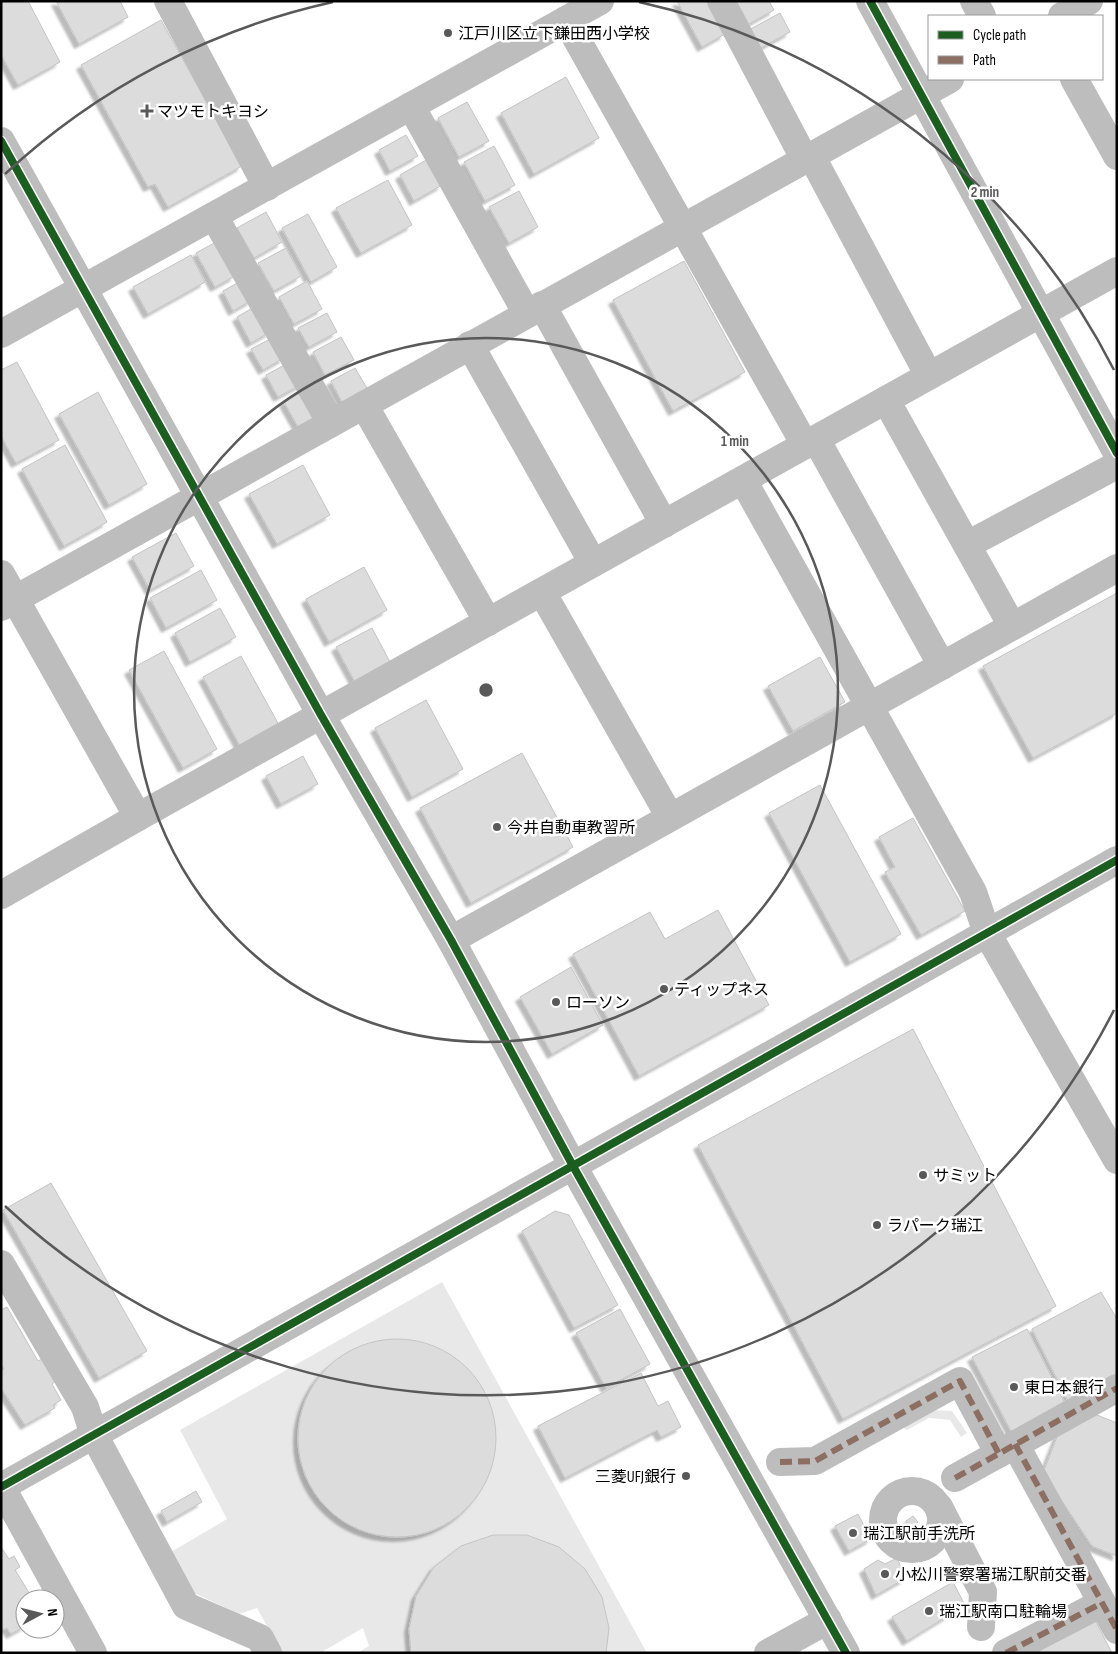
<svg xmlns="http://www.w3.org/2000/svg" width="1118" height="1654" viewBox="0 0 1118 1654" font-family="'Sofia Sans Condensed','Noto Sans JP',sans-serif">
	<defs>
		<filter id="shadow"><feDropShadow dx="-4.5" dy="4.5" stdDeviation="1" flood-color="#0004"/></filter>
	</defs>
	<rect width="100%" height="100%" fill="#fff"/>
	<g fill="#e8e8e8">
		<path d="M 442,1282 L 647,1653 L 357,1653 L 369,1646 L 363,1628 L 320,1653 L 282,1653 L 257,1608 L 239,1614 L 192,1592 L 171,1552 L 227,1519 L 180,1430 Z"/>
		<path d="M 931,1410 L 952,1411 L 967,1433 L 961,1437 L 950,1420 L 929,1418 L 907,1430 L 902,1427 Z"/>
	</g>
	<g fill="#dcdcdc" stroke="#c4c4c4" filter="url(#shadow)">
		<path d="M 1,1 L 28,1 L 60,62 L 18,85 L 1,55 Z"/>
		<path d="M 56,1 L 120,1 L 128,17 L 79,44 Z"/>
		<path d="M 677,1 L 708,1 L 725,34 L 702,47 Z"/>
		<path d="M 734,1 L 769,1 L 774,10 L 747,25 Z"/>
		<path d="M 780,13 L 790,32 L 757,50 L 747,31 Z"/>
		<path d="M 161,20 L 242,166 L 168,207 L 155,184 L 148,187 L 81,65 Z"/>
		<path d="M 566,77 L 599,138 L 534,174 L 501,113 Z"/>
		<path d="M 467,102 L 489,141 L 459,157 L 438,118 Z"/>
		<path d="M 406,135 L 418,156 L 390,171 L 379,150 Z"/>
		<path d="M 494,146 L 515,185 L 485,201 L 464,162 Z"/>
		<path d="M 428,159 L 442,185 L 414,201 L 400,175 Z"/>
		<path d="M 388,180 L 412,225 L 361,253 L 336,208 Z"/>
		<path d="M 519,191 L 538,227 L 509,243 L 489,207 Z"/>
		<path d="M 266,212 L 282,242 L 254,258 L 237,228 Z"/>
		<path d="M 308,214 L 337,267 L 311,282 L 282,228 Z"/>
		<path d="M 216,242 L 235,276 L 215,287 L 196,253 Z"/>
		<path d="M 286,248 L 301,276 L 274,291 L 258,263 Z"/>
		<path d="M 191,255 L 205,282 L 148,314 L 133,287 Z"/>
		<path d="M 684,261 L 745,372 L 673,411 L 613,300 Z"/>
		<path d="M 241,281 L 252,300 L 233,311 L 223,291 Z"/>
		<path d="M 307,281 L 322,309 L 294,324 L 279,297 Z"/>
		<path d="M 256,306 L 270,332 L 251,343 L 237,317 Z"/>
		<path d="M 327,313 L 337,332 L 309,347 L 298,328 Z"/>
		<path d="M 274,337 L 284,358 L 263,370 L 251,349 Z"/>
		<path d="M 341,337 L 354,360 L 325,375 L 313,352 Z"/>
		<path d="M 17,362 L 59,440 L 16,463 L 1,436 L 1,370 Z"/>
		<path d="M 290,362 L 302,384 L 278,397 L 266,375 Z"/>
		<path d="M 355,368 L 368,390 L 343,404 L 331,381 Z"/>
		<path d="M 304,391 L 318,416 L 298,427 L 284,402 Z"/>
		<path d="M 98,392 L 147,484 L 109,505 L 59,414 Z"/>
		<path d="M 65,445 L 107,522 L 64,546 L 22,469 Z"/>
		<path d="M 303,465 L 330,515 L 277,544 L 249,494 Z"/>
		<path d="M 176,533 L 194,566 L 150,590 L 132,557 Z"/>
		<path d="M 364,567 L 387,610 L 329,642 L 306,599 Z"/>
		<path d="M 201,570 L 217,600 L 166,628 L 150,598 Z"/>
		<path d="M 1117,593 L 1117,713 L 1033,758 L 983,666 Z"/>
		<path d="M 220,608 L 236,637 L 190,662 L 175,633 Z"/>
		<path d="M 372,628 L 390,662 L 355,682 L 336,647 Z"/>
		<path d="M 164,651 L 217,749 L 183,768 L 129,670 Z"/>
		<path d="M 241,656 L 279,725 L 240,746 L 203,677 Z"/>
		<path d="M 820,657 L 845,702 L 793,731 L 768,686 Z"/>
		<path d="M 426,700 L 463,769 L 412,797 L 375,728 Z"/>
		<path d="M 522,753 L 573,847 L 471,903 L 420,808 Z"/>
		<path d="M 303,756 L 318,784 L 281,804 L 266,776 Z"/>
		<path d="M 820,785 L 901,934 L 850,962 L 769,813 Z"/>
		<path d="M 913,818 L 965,911 L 921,935 L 885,872 L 895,867 L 879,837 Z"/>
		<path d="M 718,910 L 769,1005 L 639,1076 L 573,954 L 650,912 L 665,939 Z"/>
		<path d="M 571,967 L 603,1025 L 552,1054 L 520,997 Z"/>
		<path d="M 913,1029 L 1056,1306 L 843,1419 L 698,1145 Z"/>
		<path d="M 51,1183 L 147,1351 L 99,1378 L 3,1210 Z"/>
		<path d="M 555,1211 L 569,1215 L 618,1305 L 574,1328 L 522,1231 Z"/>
		<path d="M 1101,1292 L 1117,1319 L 1117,1378 L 1070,1405 L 1032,1329 Z"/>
		<path d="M 7,1307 L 38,1361 L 42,1359 L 55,1382 L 52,1384 L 61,1400 L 53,1405 L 55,1408 L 25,1425 L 1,1388 L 1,1371 L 4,1369 L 1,1364 L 1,1310 Z"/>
		<path d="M 620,1309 L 650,1364 L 606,1388 L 576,1333 Z"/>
		<path d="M 1027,1329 L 1067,1407 L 1013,1435 L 972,1357 Z"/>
		<circle cx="397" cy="1438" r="99"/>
		<path d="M 641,1373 L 658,1406 L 668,1401 L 681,1427 L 661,1437 L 657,1430 L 565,1478 L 538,1426 Z"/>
		<path d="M 1097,1415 L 1117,1423 L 1117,1556 L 1092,1546 L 1043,1473 L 1058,1434 Z"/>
		<path d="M 196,1491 L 202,1502 L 167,1522 L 161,1511 Z"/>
		<path d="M 858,1514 L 871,1539 L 849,1551 L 835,1526 Z"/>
		<path d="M 913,1516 L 918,1522 L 911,1528 L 906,1521 Z"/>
		<path d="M 493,1535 L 527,1535 L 559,1547 L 585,1569 L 602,1597 L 609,1628 L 606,1653 L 411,1653 L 409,1629 L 416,1596 L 434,1567 L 461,1546 Z"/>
		<path d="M 1,1547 L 9,1559 L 14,1556 L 20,1567 L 15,1570 L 33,1599 L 25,1599 L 25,1606 L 22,1608 L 25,1614 L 25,1619 L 22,1620 L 25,1626 L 11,1634 L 7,1628 L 3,1630 L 1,1626 Z"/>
		<path d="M 897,1558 L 906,1578 L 876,1595 L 864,1569 L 878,1560 L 885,1564 Z"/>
		<path d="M 953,1582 L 965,1605 L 907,1641 L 892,1617 Z"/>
		<path d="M 1093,1616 L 1112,1653 L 1040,1653 L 1036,1645 Z"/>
	</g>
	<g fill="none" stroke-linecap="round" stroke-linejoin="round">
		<g stroke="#bdbdbd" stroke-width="28">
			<path d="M 168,1 L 267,187"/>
			<path d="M 721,1 L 805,160"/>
			<path d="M 870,1 L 1117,453"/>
			<path d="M 974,1 L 982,16"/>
			<path d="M 1062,16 L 1089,1"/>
			<path d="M 566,20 L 805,445"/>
			<path d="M 1074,79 L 1117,156"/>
			<path d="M 411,106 L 527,314"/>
			<path d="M 1,141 L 321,715 L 451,940 L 573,1166 L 846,1653"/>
			<path d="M 812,157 L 929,376"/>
			<path d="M 214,216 L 331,423"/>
			<path d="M 542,305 L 664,524"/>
			<path d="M 1,334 L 600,1"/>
			<path d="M 470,345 L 593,563"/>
			<path d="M 886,400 L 1012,626"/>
			<path d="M 364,405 L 488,622"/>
			<path d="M 816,439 L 942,666"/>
			<path d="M 743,480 L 973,892 L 987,933 L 1117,1160"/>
			<path d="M 967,545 L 1117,465"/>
			<path d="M 1,574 L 138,817"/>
			<path d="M 542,592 L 670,817"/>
			<path d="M 1,607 L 950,79"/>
			<path d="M 1,895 L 138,817 L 1117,271"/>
			<path d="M 451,940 L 1117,568"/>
			<path d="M 1,1264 L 85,1407 L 94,1435 L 186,1606 L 260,1638 L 268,1653"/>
			<path d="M 1015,1444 L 1117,1630"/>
			<path d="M 780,1462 L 815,1461 L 960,1381 L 999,1454"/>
			<path d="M 955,1478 L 1117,1388"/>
			<path d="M 1,1486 L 93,1653"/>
			<path d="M 1,1487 L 1117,860"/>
			<circle cx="912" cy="1520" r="29"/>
			<path d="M 939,1507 L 983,1592 L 981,1627"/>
			<path d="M 768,1653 L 828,1620"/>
			<path d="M 1006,1653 L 1102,1603"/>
		</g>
		<g stroke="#8d6e63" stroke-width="6" stroke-dasharray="12 6" stroke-linecap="butt">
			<path d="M 1015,1444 L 1117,1630"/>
			<path d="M 780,1462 L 815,1461 L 960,1381 L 999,1454"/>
			<path d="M 955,1478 L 1117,1388"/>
			<path d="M 1006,1653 L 1102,1603"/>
		</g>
		<defs>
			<g id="cycleway">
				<path d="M 870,1 L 1117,453"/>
				<path d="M 1,141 L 321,715 L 451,940 L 573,1166 L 846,1653"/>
				<path d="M 1,1487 L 1117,860"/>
			</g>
		</defs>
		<use href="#cycleway" stroke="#fff" stroke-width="11"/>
		<use href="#cycleway" stroke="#1b5e20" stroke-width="8"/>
	</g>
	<g fill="none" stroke="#595959" stroke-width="2.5">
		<circle cx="486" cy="690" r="352"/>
		<path d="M1114 1010A705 705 0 0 1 5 1206M5 174A705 705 0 0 1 333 2M639 2A705 705 0 0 1 1114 370"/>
	</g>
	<g fill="#595959" stroke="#fff" stroke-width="2">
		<circle cx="448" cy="33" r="5"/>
		<path d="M144.5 103.5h5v5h5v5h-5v5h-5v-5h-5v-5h5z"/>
		<circle cx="497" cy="827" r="5"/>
		<circle cx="664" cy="989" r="5"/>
		<circle cx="556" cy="1002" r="5"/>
		<circle cx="923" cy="1175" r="5"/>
		<circle cx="877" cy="1225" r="5"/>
		<circle cx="1014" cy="1387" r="5"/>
		<circle cx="686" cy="1476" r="5"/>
		<circle cx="853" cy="1533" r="5"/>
		<circle cx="885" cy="1574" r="5"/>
		<circle cx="929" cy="1611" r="5"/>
	</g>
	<g text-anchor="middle" stroke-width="5" stroke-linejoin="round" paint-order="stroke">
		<g font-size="16" fill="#000" stroke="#fff" text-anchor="start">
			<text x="458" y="39">江戸川区立下鎌田西小学校</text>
			<text x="157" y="117">マツモトキヨシ</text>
			<text x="507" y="833">今井自動車教習所</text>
			<text x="674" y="995">ティップネス</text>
			<text x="566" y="1008">ローソン</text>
			<text x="933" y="1181">サミット</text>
			<text x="887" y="1231">ラパーク瑞江</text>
			<text x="1024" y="1393">東日本銀行</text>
			<text x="676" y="1482" text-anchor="end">三菱UFJ銀行</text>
			<text x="863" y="1539">瑞江駅前手洗所</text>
			<text x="895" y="1580">小松川警察署瑞江駅前交番</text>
			<text x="939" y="1617">瑞江駅南口駐輪場</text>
		</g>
	</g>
	<circle cx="486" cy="690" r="8" fill="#595959" stroke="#fff" stroke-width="2.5"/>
	<g font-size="15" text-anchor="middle" font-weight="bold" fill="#595959" stroke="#fff" stroke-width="5" stroke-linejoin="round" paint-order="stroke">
		<text x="985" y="197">2 min</text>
		<text x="735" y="446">1 min</text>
	</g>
	<rect width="1118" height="1654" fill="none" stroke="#000000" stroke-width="5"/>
	<rect x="928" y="15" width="175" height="65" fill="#ffffff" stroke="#999999"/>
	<rect x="938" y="31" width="25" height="8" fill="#1b5e20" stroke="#999999"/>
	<text x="973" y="40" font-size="15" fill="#000000">Cycle path</text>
	<rect x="938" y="56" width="25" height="8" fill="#8d6e63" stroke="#999999"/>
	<text x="973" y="65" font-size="15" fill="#000000">Path</text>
	<g transform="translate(40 1614) rotate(83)"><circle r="24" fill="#ffffff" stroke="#999999"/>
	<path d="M0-4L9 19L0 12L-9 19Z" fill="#595959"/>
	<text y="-8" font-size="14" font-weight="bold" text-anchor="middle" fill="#000000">N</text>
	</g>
</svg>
